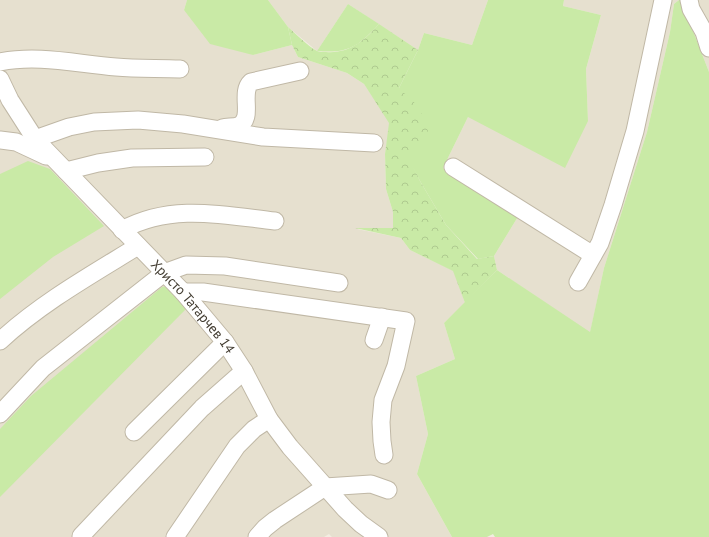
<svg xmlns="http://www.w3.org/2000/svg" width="709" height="537" viewBox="0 0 709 537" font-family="'PT Sans',sans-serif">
	<defs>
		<pattern id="forest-crowns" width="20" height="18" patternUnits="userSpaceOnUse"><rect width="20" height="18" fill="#c9eaa6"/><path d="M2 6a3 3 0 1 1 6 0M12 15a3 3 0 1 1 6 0" fill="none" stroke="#aeca8f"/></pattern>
	</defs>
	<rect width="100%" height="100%" fill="#f2ede1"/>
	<g fill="#e6e0cf">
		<path d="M 0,0 L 187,0 L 184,10 L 253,55 L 292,45 L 298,57 L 347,73 L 364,84 L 390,123 L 385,154 L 386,189 L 393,212 L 393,228 L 357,229 L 401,238 L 410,250 L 454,271 L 465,303 L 444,323 L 455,359 L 416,376 L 428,434 L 417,474 L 452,537 L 332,537 L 329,534 L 324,537 L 0,537 Z"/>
		<path d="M 268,0 L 488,0 L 472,45 L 424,33 L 418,50 L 348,4 L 317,51 L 288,27 Z"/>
		<path d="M 564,0 L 679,0 L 674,4 L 670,32 L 647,132 L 604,268 L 590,333 L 497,270 L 494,256 L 519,215 L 443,168 L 468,117 L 588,121 L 586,69 L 601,15 L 563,6 Z"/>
		<path d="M 681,0 L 709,0 L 709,72 Z"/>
	</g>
	<g fill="#c9eaa6">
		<path d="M 187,0 L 268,0 L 288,27 L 292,45 L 253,55 L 210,44 L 184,10 Z"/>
		<path d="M 488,0 L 564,0 L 563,6 L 601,15 L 586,69 L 588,121 L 565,168 L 468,117 L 443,168 L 519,215 L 494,256 L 478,259 L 446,225 L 420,181 L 408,158 L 399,88 L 418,50 L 424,33 L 472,45 Z"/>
		<path d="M 679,0 L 681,0 L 709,72 L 709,537 L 495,537 L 493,534 L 487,537 L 452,537 L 417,474 L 428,434 L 416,376 L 455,359 L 444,323 L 497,270 L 590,332 L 604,268 L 647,132 L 670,32 L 674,4 Z"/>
		<path d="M 348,4 L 379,24 C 359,46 348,54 317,51 Z"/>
		<path d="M 28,161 L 50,169 L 104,226 L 53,257 L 0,299 L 0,174 Z"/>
		<path d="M 167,286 L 187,308 L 0,497 L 0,429 L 31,396 L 162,287 Z"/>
	</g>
	<path fill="url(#forest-crowns)" d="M 379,24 L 418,50 L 399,88 L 420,108 L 428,131 L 424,143 L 417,153 L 409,158 L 420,181 L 446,225 L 477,259 L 494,256 L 497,270 L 465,303 L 453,271 L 410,250 L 401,238 L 355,228 L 393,228 L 393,212 L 386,189 L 385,154 L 389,123 L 364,84 L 347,73 L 298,57 L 292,45 L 288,27 C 295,33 309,47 317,51 C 319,52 323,52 326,52 C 349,54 365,40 379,24 Z"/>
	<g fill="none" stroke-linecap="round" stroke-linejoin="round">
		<defs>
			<g id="minor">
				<path d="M 689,0 L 691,9 L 704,32 L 709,48"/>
				<path d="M 0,62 C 38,54 77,64 116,67 C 137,69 159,68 180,69"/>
				<path id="s1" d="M 0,79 L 10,100 L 35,139 L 183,292 L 225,342 L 244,371 L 269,419 L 290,447 L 345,509 L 361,524 L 379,537"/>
				<path d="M 222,128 C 227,127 233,127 238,126 C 255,119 239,93 251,82 L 300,71"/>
				<path d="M 35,139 L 69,127 L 94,122 L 138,120 L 183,124 L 263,137 L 374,143"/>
				<path d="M 0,140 L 16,142 L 46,156"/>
				<path d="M 453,167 L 593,255"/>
				<path d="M 66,171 L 98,163 L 132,158 L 205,157"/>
				<path d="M 122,230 C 171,203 223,215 275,221"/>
				<path d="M 578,282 L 600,243 L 613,205 L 635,131 L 663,0"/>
				<path d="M 183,292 L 203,292 L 406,321 L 396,366 L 383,400 L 381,422 L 382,441 L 384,455"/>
				<path d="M 374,340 L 382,317"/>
				<path d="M 0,341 C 41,303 91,275 138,246"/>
				<path d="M 0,414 L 43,368 L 164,273 L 186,265 L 225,266 L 339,283"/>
				<path d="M 134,432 L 225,342"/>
				<path d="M 81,536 L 202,408 L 244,371"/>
				<path d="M 175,537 L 237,446 L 254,429 L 269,419"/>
				<path d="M 257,537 L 265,528 L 275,520 L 325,487 L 371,484 L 388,490"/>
			</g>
		</defs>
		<use href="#minor" stroke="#c0b8a6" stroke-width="19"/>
		<use href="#minor" stroke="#fff" stroke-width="17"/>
	</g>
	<g text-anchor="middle" stroke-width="4" stroke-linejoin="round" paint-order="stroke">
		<g font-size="14" fill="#433d32" stroke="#fff">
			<text dy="5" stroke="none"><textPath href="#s1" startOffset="300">Христо Татарчев 14</textPath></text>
		</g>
	</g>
</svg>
